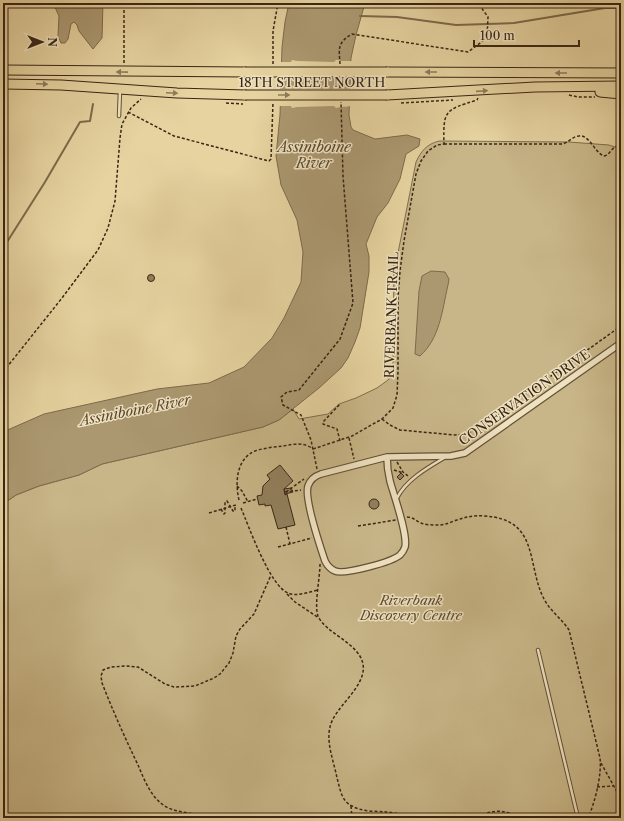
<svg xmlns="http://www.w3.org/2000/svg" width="624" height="821" viewBox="0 0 624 821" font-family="'Libre Caslon Text',serif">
	<rect width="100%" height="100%" fill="#e6d3a0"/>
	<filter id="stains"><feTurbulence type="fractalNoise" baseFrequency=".005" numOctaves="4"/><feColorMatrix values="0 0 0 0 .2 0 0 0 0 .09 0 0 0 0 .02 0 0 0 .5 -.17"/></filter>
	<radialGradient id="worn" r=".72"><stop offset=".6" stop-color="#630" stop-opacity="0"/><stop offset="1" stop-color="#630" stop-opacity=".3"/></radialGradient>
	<path fill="#c8b688" stroke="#806e4e" d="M 439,141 L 569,142 L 609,145 L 621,149 L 621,818 L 3,818 L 3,504 L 16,495 L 39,486 L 79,475 L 102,464 L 263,427 L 279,420 L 293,409 L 299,419 L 328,414 L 339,404 L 356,398 L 377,388 L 388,380 L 391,376 L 393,364 L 394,260 L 397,258 L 416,162 C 421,151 427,144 439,141 Z"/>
	<g fill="#ab9870" stroke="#7d6a4b">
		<path d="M 53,3 L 103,3 L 102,38 L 93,49 L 79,31 L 77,25 L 74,22 L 71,24 L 68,39 L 65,43 L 61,43 L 58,36 L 59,16 Z"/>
		<path d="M 289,3 L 365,3 L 356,35 L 351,58 L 349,115 L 351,127 L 353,130 L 375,139 L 407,135 L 420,139 L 419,146 L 406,154 L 400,179 L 388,203 L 377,217 L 366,244 L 369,256 L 369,272 L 360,328 L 355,342 L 348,358 L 341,368 L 319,388 L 279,420 L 263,427 L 102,464 L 79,475 L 39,486 L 16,495 L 3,504 L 3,432 L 44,414 L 157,389 L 209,383 L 244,367 L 272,338 L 284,318 L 301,282 L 303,252 L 297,220 L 281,185 L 276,156 L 280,115 L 282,47 L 285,22 Z"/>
		<path d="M 431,271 L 445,272 L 449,279 L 448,285 C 442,311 440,338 420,356 L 415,354 L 419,291 L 422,276 Z"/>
	</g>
	<g fill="#e6d3a0">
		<path d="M 292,60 L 297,61 L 334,62 L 336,60 L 339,60 L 341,61 L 353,61 L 353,78 L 279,78 L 280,62 L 291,62 Z"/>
		<path d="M 279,89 L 352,89 L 352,106 L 341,107 L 336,108 L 334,106 L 297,107 L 292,108 L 291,106 L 278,106 Z"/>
	</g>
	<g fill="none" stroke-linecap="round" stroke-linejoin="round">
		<g stroke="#7d6a4b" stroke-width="2">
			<path d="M 360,16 L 397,17 L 456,25 L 514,23 L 605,8 L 621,8"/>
			<path d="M 3,253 L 7,242 L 45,182 L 80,122 L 90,121 L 93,104"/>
		</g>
	</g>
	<g fill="#92805d" stroke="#382614">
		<circle cx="151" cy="278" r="3.5"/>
		<path d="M 280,465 L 293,481 L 284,489 L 285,495 L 287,494 L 295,525 L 278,529 L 271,505 L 265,506 L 265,504 L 259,505 L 257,496 L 262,495 L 263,486 L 270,479 L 267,475 Z"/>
		<path d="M 401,473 L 404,476 L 400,480 L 397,477 Z"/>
		<path d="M 291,488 L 293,492 L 285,494 L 284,489 Z"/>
		<circle cx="374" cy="504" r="5"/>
	</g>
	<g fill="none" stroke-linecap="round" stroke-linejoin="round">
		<defs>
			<g id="service">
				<path d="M 119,116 L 120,91"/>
				<path d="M 397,498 C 406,480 427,468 444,458"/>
				<path d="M 538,650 L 578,818"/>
			</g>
			<path id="minor" d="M 387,457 C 387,465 388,473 390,481 C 394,496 408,534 405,547 C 404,550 402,553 400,555 C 392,562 344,575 335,571 C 330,569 327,565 325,561 C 320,546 304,499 308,486 C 310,480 315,476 321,474 L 387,457 L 451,456 L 465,453 L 621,343"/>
			<g id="primary">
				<path d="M 3,70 L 245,72"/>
				<path d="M 387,72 L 621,73"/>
				<path d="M 3,84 L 61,85 L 177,93 L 245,95"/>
				<path d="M 600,92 L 621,94"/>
				<path d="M 387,95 L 535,87 L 621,86"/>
			</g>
		</defs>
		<use href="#service" stroke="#645137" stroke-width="4.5"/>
		<use href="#minor" stroke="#645137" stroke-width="8"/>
		<use href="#primary" stroke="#382614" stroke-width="11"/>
		<g stroke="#382614" stroke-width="1.5" stroke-dasharray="3 2" stroke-linecap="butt">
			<path d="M 124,63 L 124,3"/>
			<path d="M 273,64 L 273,31 L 278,3"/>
			<path d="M 340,64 C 339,48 337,43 352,34 L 468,52 L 487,38 L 488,17 L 478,3"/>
			<path d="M 340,80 L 340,88"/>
			<path d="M 569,95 L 578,97 L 595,97"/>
			<path d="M 226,103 L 243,104"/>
			<path d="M 401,103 L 453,100"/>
			<path d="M 128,112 L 174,136 L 269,161 L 271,159 L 273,102"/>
			<path d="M 444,144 L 562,144 C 568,143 573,136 579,136 C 589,134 595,153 604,156 C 612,154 611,145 621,146"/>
			<path d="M 3,372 L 62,298 L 98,250 L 108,228 L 115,201 L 120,138 L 122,124 L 131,108 L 141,99"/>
			<path d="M 382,419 L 390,425 L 400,430 L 455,435 L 467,434 L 481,426 L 621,326"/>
			<path d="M 349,438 L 354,459"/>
			<path d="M 340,441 L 337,429 L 323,424 L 323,422 L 340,404"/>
			<path d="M 313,449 L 352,436 L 382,419 L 393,408 L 397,395 L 398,372 L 398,298 L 400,271 L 404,241 L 416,174 L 421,161 L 428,151 L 437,145 L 444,144 C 443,110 445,110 477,100 L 478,98"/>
			<path d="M 397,462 L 403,472 L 408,476"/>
			<path d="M 317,469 L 311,440 L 301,415 L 283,405 L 281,397 L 287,392 L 299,390 L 340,339 L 353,303 L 343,176 L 341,102"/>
			<path d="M 394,470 L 403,473"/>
			<path d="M 237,486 L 242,491 L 248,502"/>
			<path d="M 285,492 L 301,490"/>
			<path d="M 286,492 L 304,479"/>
			<path d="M 239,500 C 235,483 236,459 255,451 C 264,448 274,447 283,446 C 294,444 304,442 313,449"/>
			<path d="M 243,503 L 257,499"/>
			<path d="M 241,508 C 249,527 270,586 288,593 C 296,597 309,592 318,590"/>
			<path d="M 221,509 L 224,514 L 225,513 L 225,502 L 227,501 L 233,511 L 235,511 L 235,506"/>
			<path d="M 209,513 L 236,505"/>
			<path d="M 407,517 C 413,517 416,521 421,523 C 426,525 433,525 439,525 C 445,525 451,522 457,520 C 466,517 474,515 484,516 C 540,519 526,564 544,599 C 550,611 562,619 569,630 L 600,758 C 602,775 595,802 588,818"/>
			<path d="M 358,526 L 396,520"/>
			<path d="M 286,527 L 290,544"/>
			<path d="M 278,547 L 312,538"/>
			<path d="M 320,564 C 320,578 314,605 318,616 C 325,633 359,643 363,664 C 367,687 334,707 330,727 C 326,743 334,762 337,778 C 340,788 341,801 352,806 C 362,812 376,811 387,812 C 397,813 405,815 414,818"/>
			<path d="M 287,594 L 295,602 L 319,618"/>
			<path d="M 601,763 L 621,799"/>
			<path d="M 597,787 L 613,786"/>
			<path d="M 351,806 L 352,818"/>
			<path d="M 206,818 C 192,811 174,814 162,804 C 150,795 144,779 138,765 C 125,738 113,711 102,683 L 101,676 L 103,670 L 111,667 L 126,666 L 138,667 L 165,684 L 174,687 L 195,686 L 214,678 L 220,674 L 229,663 L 233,653 L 236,636 L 240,629 L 254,614 L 271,575"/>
			<path d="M 473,818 C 492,810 502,808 521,818"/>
		</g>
		<use href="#service" stroke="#efe2c1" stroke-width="2.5"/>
		<use href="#minor" stroke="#efe2c1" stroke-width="5.5"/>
		<use href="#primary" stroke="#e6d3a0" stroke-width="9"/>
		<defs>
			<g id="primary-bridge">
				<path d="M 245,72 L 387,72"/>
				<path d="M 245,95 L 387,95"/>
			</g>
		</defs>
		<use href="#primary-bridge" stroke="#382614" stroke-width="11" stroke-linecap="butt"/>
		<use href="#primary-bridge" stroke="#e6d3a0" stroke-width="9"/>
	</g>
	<defs><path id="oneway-solid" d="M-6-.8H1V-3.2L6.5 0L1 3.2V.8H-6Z"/></defs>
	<g fill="#8f7c5a">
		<use href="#oneway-solid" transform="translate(122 72) rotate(-179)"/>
		<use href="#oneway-solid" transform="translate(431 72) rotate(-180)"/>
		<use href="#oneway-solid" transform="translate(561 73) rotate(-180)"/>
		<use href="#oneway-solid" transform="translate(42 84) rotate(2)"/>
		<use href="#oneway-solid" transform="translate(482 91) rotate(-4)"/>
		<use href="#oneway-solid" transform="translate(172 93) rotate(3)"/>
		<use href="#oneway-solid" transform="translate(284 95)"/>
	</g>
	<g text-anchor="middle" stroke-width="3" stroke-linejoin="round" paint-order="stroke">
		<g font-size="13" fill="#382614" stroke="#efe2c1">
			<text x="312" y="87">18TH STREET NORTH</text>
			<text transform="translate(391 315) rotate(-88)" y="5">RIVERBANK TRAIL</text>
			<text transform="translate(524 397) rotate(-35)" y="5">CONSERVATION DRIVE</text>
		</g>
		<g font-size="13" font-style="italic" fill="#5c4a31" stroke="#efe2c1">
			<text x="411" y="605">Riverbank<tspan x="411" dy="15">Discovery Centre</tspan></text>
		</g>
		<g font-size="14" font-style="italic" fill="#5a4830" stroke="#efe2c1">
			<text x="314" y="152">Assiniboine<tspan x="314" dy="16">River</tspan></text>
			<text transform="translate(135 410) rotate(-11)" y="5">Assiniboine River</text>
		</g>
	</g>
	<rect width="624" height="821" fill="none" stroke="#e6d3a0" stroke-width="16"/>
	<rect x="4" y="4" width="616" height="813" fill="none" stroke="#382614" stroke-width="2"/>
	<rect x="8" y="8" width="608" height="805" fill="none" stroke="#382614"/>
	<g transform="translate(42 42) rotate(90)" stroke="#efe2c1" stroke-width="3" paint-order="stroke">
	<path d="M0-3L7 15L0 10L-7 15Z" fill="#382614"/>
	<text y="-6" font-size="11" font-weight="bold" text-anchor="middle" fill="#382614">N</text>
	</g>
	<path d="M474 40v6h105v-6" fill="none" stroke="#382614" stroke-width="2"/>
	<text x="480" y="40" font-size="12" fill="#382614" stroke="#efe2c1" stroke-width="3" paint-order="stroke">100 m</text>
	<rect width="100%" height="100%" filter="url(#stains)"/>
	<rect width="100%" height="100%" fill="url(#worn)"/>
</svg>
